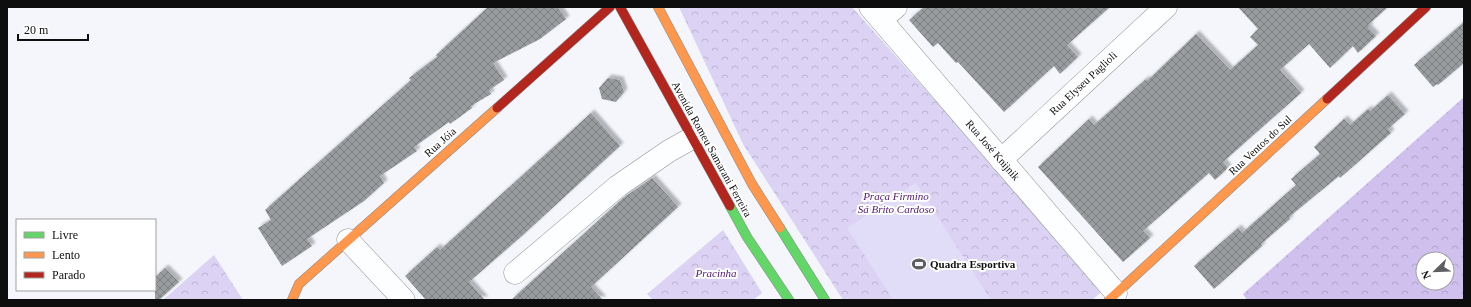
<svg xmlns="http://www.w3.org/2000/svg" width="1471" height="307" viewBox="0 0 1471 307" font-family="Georgia,serif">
	<defs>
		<pattern id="forest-crowns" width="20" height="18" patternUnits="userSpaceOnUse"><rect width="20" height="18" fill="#d0c0ed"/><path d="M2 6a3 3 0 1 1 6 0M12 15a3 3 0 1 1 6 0" fill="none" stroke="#b1a4ca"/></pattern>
		<pattern id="park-crowns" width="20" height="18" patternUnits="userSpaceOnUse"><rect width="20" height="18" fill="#dcd2f4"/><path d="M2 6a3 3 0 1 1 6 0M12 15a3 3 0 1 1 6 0" fill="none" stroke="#bcb3d0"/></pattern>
		<pattern id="building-cross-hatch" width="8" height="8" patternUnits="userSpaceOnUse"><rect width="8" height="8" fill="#999c9f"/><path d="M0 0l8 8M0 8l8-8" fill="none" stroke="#7b7e80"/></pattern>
		<filter id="shadow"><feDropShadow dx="3.5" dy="-3.5" stdDeviation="1" flood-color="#0004"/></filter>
	</defs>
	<rect width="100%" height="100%" fill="#f4f6fc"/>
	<path fill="url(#forest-crowns)" fill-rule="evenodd" d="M 1464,97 L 1464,300 L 1247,300 L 1243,294 ZM 1423,259 L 1447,259 L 1447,283 L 1423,283 Z"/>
	<g fill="url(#park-crowns)">
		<path d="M 679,7 L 852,7 L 1104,290 L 1092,300 L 843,300 L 743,144 Z"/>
		<path d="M 723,230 L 762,293 L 753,300 L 653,300 L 647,294 Z"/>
		<path d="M 214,255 L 243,300 L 163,300 Z"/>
	</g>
	<path fill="#e1ddf8" d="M 916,183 L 991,300 L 893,300 L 847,228 Z"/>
	<g fill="url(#building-cross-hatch)" filter="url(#shadow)">
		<path d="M 488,7 L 558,7 L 566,19 L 540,39 L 493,63 L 504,80 L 489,90 L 491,94 L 471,106 L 472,108 L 450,124 L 449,122 L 414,147 L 417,151 L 380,176 L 384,183 L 364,201 L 307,239 L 312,246 L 282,266 L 258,228 L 271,220 L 265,210 L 384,104 L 411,80 L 409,78 L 437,57 L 436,55 Z"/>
		<path d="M 924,7 L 1110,7 L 1067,45 L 1078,57 L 1060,74 L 1054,66 L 1004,112 L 958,62 L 956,63 L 938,43 L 933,47 L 909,20 Z"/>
		<path d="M 1238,7 L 1388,7 L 1368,25 L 1370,26 L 1368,28 L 1376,36 L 1358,53 L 1353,46 L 1330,68 L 1309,44 L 1280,70 L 1301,93 L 1223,162 L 1228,168 L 1215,180 L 1209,173 L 1143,231 L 1150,238 L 1123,262 L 1038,167 L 1089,119 L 1094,125 L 1146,79 L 1147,81 L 1196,34 L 1230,70 L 1258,45 L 1250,37 L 1258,29 Z"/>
		<path d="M 1464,22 L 1464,63 L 1438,85 L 1437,84 L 1433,87 L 1414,65 Z"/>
		<path d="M 608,78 L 620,80 L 624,92 L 616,102 L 602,99 L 599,88 Z"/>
		<path d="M 1388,95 L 1405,114 L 1388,129 L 1391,133 L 1340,178 L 1339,176 L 1289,217 L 1290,219 L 1261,244 L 1262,246 L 1214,289 L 1194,266 L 1238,228 L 1242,233 L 1296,185 L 1291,179 L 1320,154 L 1314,147 L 1344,119 L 1350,125 L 1368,109 L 1370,111 Z"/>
		<path d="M 591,113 L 620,146 L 523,235 L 469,282 L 485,300 L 426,300 L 405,276 L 437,247 L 440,250 Z"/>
		<path d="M 652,178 L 678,207 L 591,287 L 603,300 L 511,300 L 623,198 Z"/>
		<path d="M 165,268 L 179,282 L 159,300 L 155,300 L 155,277 Z"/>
	</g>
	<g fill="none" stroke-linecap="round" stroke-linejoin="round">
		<defs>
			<g id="street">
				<path d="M 870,7 L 1116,293"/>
				<path d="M 881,20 L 896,7"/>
				<path d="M 1001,160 L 1166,7"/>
				<path d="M 348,240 L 404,300"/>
				<path d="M 515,273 L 618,186 L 669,151 L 692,138"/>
			</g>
			<g id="fast">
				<path d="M 730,206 L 747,237 L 789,300"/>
				<path d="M 780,228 L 825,300"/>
			</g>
			<g id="slow">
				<path d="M 658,7 L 752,184 L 780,228"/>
				<path d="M 292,300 L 299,284 L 497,108"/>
				<path d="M 1109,300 L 1327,99"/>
			</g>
			<g id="jam">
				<path d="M 620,7 L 730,206"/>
				<path d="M 1327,99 L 1426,7"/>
				<path d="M 497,108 L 610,7"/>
			</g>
		</defs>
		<use href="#street" stroke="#929295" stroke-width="23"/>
		<use href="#fast" stroke="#88898c" stroke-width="10"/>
		<use href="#slow" stroke="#88898c" stroke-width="10"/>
		<use href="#jam" stroke="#88898c" stroke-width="10"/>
		<use href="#street" stroke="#fdfeff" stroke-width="22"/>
		<use href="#fast" stroke="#63d668" stroke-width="9"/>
		<use href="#slow" stroke="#ff974d" stroke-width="9"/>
		<use href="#jam" stroke="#b3261e" stroke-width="9"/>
	</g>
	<defs>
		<symbol id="stadium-bare" viewBox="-9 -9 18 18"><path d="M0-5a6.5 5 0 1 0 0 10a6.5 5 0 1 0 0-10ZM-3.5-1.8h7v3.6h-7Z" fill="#5e5f61" stroke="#fff" stroke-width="2.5" paint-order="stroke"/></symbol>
	</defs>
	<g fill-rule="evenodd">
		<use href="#stadium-bare" x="909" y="254" width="20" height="20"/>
	</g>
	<g text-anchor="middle" stroke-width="4" stroke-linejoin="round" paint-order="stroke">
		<g font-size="11" fill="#0e0e0e" stroke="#fff">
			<text transform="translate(1083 83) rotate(-43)" y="4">Rua Elyseu Paglioli</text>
			<text transform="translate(440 142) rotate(-42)" y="4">Rua Jóia</text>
			<text transform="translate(1260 145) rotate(-43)" y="4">Rua Ventos do Sul</text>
			<text transform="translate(712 149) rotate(61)" y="4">Avenida Romeu Samarani Ferreira</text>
			<text transform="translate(993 150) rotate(49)" y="4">Rua José Knijnik</text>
		</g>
		<g font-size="11" font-style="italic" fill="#4f186d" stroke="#fff">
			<text x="896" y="200">Praça Firmino<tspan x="896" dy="13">Sá Brito Cardoso</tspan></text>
			<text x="716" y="277">Pracinha</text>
		</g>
		<g font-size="11" font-weight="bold" fill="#0e0e0e" stroke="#fff" text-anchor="start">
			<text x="930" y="268">Quadra Esportiva</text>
		</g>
	</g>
	<rect width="1471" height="307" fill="none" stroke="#0e0e0e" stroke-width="16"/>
	<rect x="16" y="219" width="140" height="72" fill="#ffffff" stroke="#9f9f9f"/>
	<rect x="24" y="232" width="20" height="6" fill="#63d668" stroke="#9f9f9f"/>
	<text x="52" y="239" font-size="12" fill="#0e0e0e">Livre</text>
	<rect x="24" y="252" width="20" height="6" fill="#ff974d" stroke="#9f9f9f"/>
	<text x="52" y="259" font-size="12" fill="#0e0e0e">Lento</text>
	<rect x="24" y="272" width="20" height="6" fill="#b3261e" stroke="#9f9f9f"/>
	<text x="52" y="279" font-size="12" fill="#0e0e0e">Parado</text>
	<g transform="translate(1435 271) rotate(247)"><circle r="19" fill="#ffffff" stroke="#9f9f9f"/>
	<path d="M0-3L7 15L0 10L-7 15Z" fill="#5e5f61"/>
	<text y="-6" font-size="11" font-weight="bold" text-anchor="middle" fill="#0e0e0e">N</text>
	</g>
	<path d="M18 34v6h70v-6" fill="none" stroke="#0e0e0e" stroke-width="2"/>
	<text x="24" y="34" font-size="12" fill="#0e0e0e" stroke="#ffffff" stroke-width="3" paint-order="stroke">20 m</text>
</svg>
